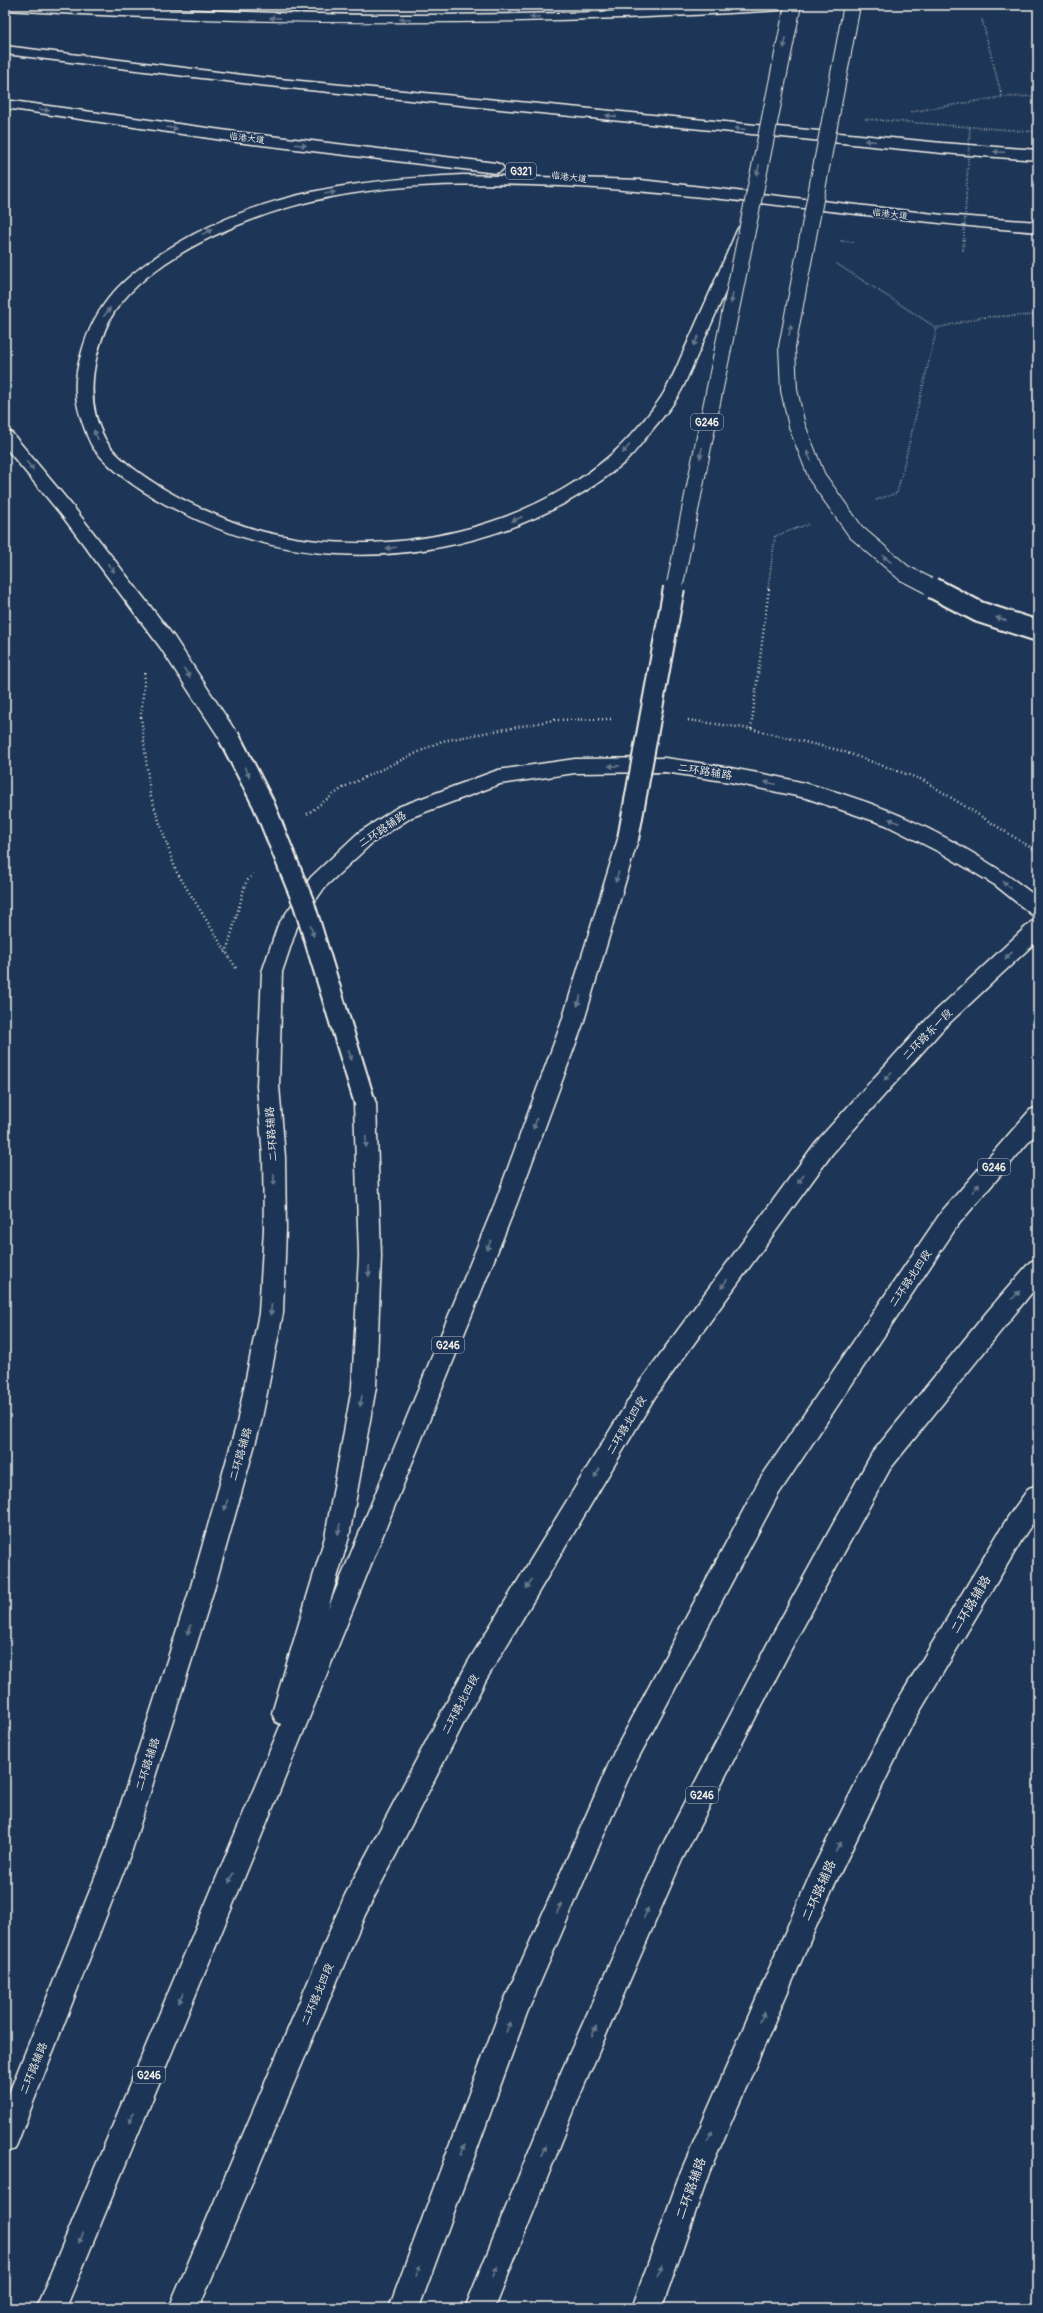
<svg xmlns="http://www.w3.org/2000/svg" width="1043" height="2313" viewBox="0 0 1043 2313" font-family="Pangolin,'LXGW WenKai TC',sans-serif">
	<rect width="100%" height="100%" fill="#1d3557"/>
	<filter id="ink" filterUnits="userSpaceOnUse"><feTurbulence type="fractalNoise" baseFrequency=".025" numOctaves="2"/><feDisplacementMap in="SourceGraphic" scale="8" xChannelSelector="R" yChannelSelector="G"/><feConvolveMatrix kernelMatrix="1 2 1 2 8 2 1 2 1" color-interpolation-filters="sRGB"/></filter>
	<g filter="url(#ink)">
		<g fill="none" stroke-linecap="round" stroke-linejoin="round">
			<defs>
				<g id="major">
					<path d="M 665,758 C 713,765 761,772 808,784 C 891,805 971,845 1038,898 L 1038,917 L 1031,914 L 995,885 L 945,855 L 886,825 L 806,798 L 730,782 L 665,772 L 575,773 L 500,784 L 412,817 L 372,843 L 325,887 L 297,927 L 282,972 L 279,1086 L 285,1157 L 286,1229 L 283,1313 L 261,1423 L 215,1586 L 132,1850 L 15,2149 L 5,2153 L 5,2103 L 106,1850 L 191,1586 L 237,1423 L 259,1313 L 264,1229 L 263,1157 L 257,1086 L 262,972 L 278,925 L 311,877 L 358,833 L 398,807 L 498,770 L 575,759 Z"/>
					<path d="M 1038,1485 L 1038,1516 L 1026,1533 L 913,1723 L 833,1888 L 709,2173 L 662,2308 L 632,2308 L 681,2171 L 813,1868 L 895,1705 L 1008,1517 L 1029,1488 Z"/>
				</g>
				<g id="highway">
					<path d="M 5,5 C 138,5 270,16 403,15 C 468,15 534,14 599,12 C 668,9 736,5 804,5 L 797,9 C 530,27 272,26 5,10 Z"/>
					<path d="M 5,46 L 259,77 L 942,143 L 1038,150 L 1038,160 L 942,153 L 259,85 L 5,54 Z"/>
					<path d="M 5,100 L 236,132 L 496,163 L 501,165 L 504,168 L 501,171 L 496,173 L 236,142 L 5,108 Z"/>
					<path d="M 463,175 L 641,180 L 943,215 L 1038,222 L 1038,232 C 878,220 720,194 561,186 C 485,183 406,182 331,197 C 262,210 156,251 115,311 C 106,324 101,340 97,355 C 90,384 90,412 105,439 C 117,462 165,491 188,502 C 217,516 246,529 278,535 C 391,558 524,531 612,454 C 627,441 651,413 662,396 C 672,380 679,361 687,344 C 704,306 721,268 737,230 L 739,227 L 751,227 L 753,230 L 684,385 C 676,402 664,416 652,430 C 643,441 634,454 624,463 C 546,528 437,560 337,554 C 283,551 231,537 183,513 C 151,498 117,477 94,449 C 89,442 87,435 84,427 C 74,401 73,381 81,355 C 95,301 127,274 173,246 C 265,191 358,180 463,175 Z"/>
					<path d="M 5,431 L 11,432 L 75,509 L 174,637 L 236,732 L 239,737 L 236,742 L 229,744 L 222,742 L 160,647 L 63,517 L 5,447 Z"/>
					<path d="M 628,832 L 635,834 L 638,839 L 583,1024 L 517,1203 L 259,1842 L 66,2308 L 36,2308 L 281,1724 L 276,1722 L 272,1713 L 325,1537 L 352,1387 L 359,1256 L 354,1103 L 357,1097 L 365,1094 L 373,1097 L 376,1103 L 381,1256 L 376,1387 L 349,1537 L 328,1609 L 495,1203 L 561,1024 L 618,839 L 621,834 Z"/>
					<path d="M 1038,920 L 1038,940 L 943,1029 L 832,1154 L 655,1397 L 486,1680 L 365,1915 L 199,2308 L 169,2308 L 345,1895 L 468,1662 L 639,1383 L 816,1142 L 929,1017 L 1031,922 Z"/>
					<path d="M 1038,1107 L 1038,1131 L 958,1225 L 778,1495 L 632,1770 L 527,2013 L 419,2308 L 389,2308 L 500,2010 L 614,1752 L 760,1479 L 942,1211 L 1030,1110 Z"/>
					<path d="M 1038,1259 L 1038,1285 L 890,1469 L 790,1651 L 682,1860 L 584,2086 L 495,2308 L 465,2308 L 562,2070 L 664,1842 L 772,1635 L 872,1453 L 986,1313 L 1030,1262 Z"/>
				</g>
			</defs>
			<use href="#major" stroke="#f4f1e8" stroke-width="3"/>
			<use href="#highway" stroke="#f4f1e8" stroke-width="3"/>
			<g stroke="#f4f1e8" stroke-width="2" stroke-dasharray="0.5 2" stroke-linecap="butt">
				<path d="M 982,20 L 1002,97"/>
				<path d="M 910,112 L 1002,97 L 1038,96"/>
				<path d="M 841,241 L 854,242"/>
				<path d="M 837,264 L 937,328 L 982,317 L 1038,315"/>
				<path d="M 876,500 L 897,493 L 937,328"/>
				<path d="M 768,589 L 775,536 L 809,524"/>
			</g>
			<g stroke="#f4f1e8" stroke-width="2.5" stroke-dasharray="1 3" stroke-linecap="butt">
				<path d="M 145,673 L 141,716 L 150,794 L 176,871 L 236,968"/>
				<path d="M 688,720 L 751,729 L 842,751 L 923,780 L 1038,852"/>
				<path d="M 751,729 L 769,588"/>
				<path d="M 307,814 L 344,787 L 442,741 L 554,720 L 613,719"/>
				<path d="M 226,953 L 246,882 L 253,874"/>
			</g>
			<use href="#major" fill="#1d3557" fill-rule="evenodd"/>
			<use href="#highway" fill="#1d3557" fill-rule="evenodd"/>
			<defs>
				<g id="highway-bridge-far1">
					<path d="M 852,5 L 787,347 L 789,390 L 797,426 L 817,477 L 856,532 L 904,573 L 935,589"/>
					<path d="M 674,589 L 793,5"/>
				</g>
				<g id="highway-bridge">
					<path d="M 933,588 L 979,612 L 1038,631"/>
					<path d="M 229,737 L 263,803 L 304,904 L 365,1103"/>
					<path d="M 628,839 L 674,588"/>
				</g>
			</defs>
			<use href="#highway-bridge-far1" stroke="#f4f1e8" stroke-width="18" stroke-linecap="butt"/>
			<use href="#highway-bridge" stroke="#f4f1e8" stroke-width="24" stroke-linecap="butt"/>
			<g stroke="#f4f1e8" stroke-width="2" stroke-dasharray="0.5 2" stroke-linecap="butt">
				<path d="M 865,119 L 1038,132"/>
				<path d="M 963,251 L 970,126"/>
			</g>
			<use href="#highway-bridge-far1" stroke="#1d3557" stroke-width="16"/>
			<use href="#highway-bridge" stroke="#1d3557" stroke-width="20"/>
		</g>
		<defs><path id="oneway-solid" d="M-6-.8H1V-3.2L6.5 0L1 3.2V.8H-6Z"/></defs>
		<g fill="#68778a">
			<use href="#oneway-solid" transform="translate(535 17) rotate(178)"/>
			<use href="#oneway-solid" transform="translate(275 18) rotate(-179)"/>
			<use href="#oneway-solid" transform="translate(405 19) rotate(179)"/>
			<use href="#oneway-solid" transform="translate(785 43) rotate(102)"/>
			<use href="#oneway-solid" transform="translate(44 110) rotate(8)"/>
			<use href="#oneway-solid" transform="translate(611 116) rotate(-174)"/>
			<use href="#oneway-solid" transform="translate(172 128) rotate(8)"/>
			<use href="#oneway-solid" transform="translate(740 129) rotate(-175)"/>
			<use href="#oneway-solid" transform="translate(870 141) rotate(-175)"/>
			<use href="#oneway-solid" transform="translate(301 145) rotate(7)"/>
			<use href="#oneway-solid" transform="translate(999 152) rotate(-176)"/>
			<use href="#oneway-solid" transform="translate(430 160) rotate(7)"/>
			<use href="#oneway-solid" transform="translate(758 170) rotate(102)"/>
			<use href="#oneway-solid" transform="translate(330 193) rotate(-10)"/>
			<use href="#oneway-solid" transform="translate(207 232) rotate(-26)"/>
			<use href="#oneway-solid" transform="translate(732 298) rotate(101)"/>
			<use href="#oneway-solid" transform="translate(107 312) rotate(-52)"/>
			<use href="#oneway-solid" transform="translate(790 330) rotate(-79)"/>
			<use href="#oneway-solid" transform="translate(696 341) rotate(116)"/>
			<use href="#oneway-solid" transform="translate(96 435) rotate(-115)"/>
			<use href="#oneway-solid" transform="translate(626 449) rotate(130)"/>
			<use href="#oneway-solid" transform="translate(701 453) rotate(101)"/>
			<use href="#oneway-solid" transform="translate(809 456) rotate(-112)"/>
			<use href="#oneway-solid" transform="translate(30 466) rotate(51)"/>
			<use href="#oneway-solid" transform="translate(517 519) rotate(156)"/>
			<use href="#oneway-solid" transform="translate(391 548) rotate(171)"/>
			<use href="#oneway-solid" transform="translate(887 559) rotate(-140)"/>
			<use href="#oneway-solid" transform="translate(111 568) rotate(52)"/>
			<use href="#oneway-solid" transform="translate(1001 619) rotate(-162)"/>
			<use href="#oneway-solid" transform="translate(187 673) rotate(57)"/>
			<use href="#oneway-solid" transform="translate(614 766) rotate(179)"/>
			<use href="#oneway-solid" transform="translate(247 772) rotate(63)"/>
			<use href="#oneway-solid" transform="translate(770 783) rotate(-168)"/>
			<use href="#oneway-solid" transform="translate(894 821) rotate(-156)"/>
			<use href="#oneway-solid" transform="translate(617 877) rotate(107)"/>
			<use href="#oneway-solid" transform="translate(1007 885) rotate(-142)"/>
			<use href="#oneway-solid" transform="translate(312 931) rotate(73)"/>
			<use href="#oneway-solid" transform="translate(1009 955) rotate(137)"/>
			<use href="#oneway-solid" transform="translate(579 1001) rotate(107)"/>
			<use href="#oneway-solid" transform="translate(350 1055) rotate(73)"/>
			<use href="#oneway-solid" transform="translate(888 1076) rotate(132)"/>
			<use href="#oneway-solid" transform="translate(535 1124) rotate(110)"/>
			<use href="#oneway-solid" transform="translate(366 1142) rotate(88)"/>
			<use href="#oneway-solid" transform="translate(801 1179) rotate(126)"/>
			<use href="#oneway-solid" transform="translate(274 1180) rotate(89)"/>
			<use href="#oneway-solid" transform="translate(976 1188) rotate(-49)"/>
			<use href="#oneway-solid" transform="translate(489 1245) rotate(112)"/>
			<use href="#oneway-solid" transform="translate(369 1271) rotate(93)"/>
			<use href="#oneway-solid" transform="translate(724 1284) rotate(126)"/>
			<use href="#oneway-solid" transform="translate(1016 1295) rotate(-48)"/>
			<use href="#oneway-solid" transform="translate(271 1310) rotate(96)"/>
			<use href="#oneway-solid" transform="translate(361 1401) rotate(100)"/>
			<use href="#oneway-solid" transform="translate(597 1473) rotate(121)"/>
			<use href="#oneway-solid" transform="translate(226 1505) rotate(106)"/>
			<use href="#oneway-solid" transform="translate(339 1529) rotate(100)"/>
			<use href="#oneway-solid" transform="translate(529 1584) rotate(121)"/>
			<use href="#oneway-solid" transform="translate(189 1630) rotate(108)"/>
			<use href="#oneway-solid" transform="translate(838 1847) rotate(-64)"/>
			<use href="#oneway-solid" transform="translate(231 1878) rotate(113)"/>
			<use href="#oneway-solid" transform="translate(559 1908) rotate(-66)"/>
			<use href="#oneway-solid" transform="translate(646 1913) rotate(-66)"/>
			<use href="#oneway-solid" transform="translate(181 1998) rotate(113)"/>
			<use href="#oneway-solid" transform="translate(762 2017) rotate(-66)"/>
			<use href="#oneway-solid" transform="translate(508 2027) rotate(-70)"/>
			<use href="#oneway-solid" transform="translate(594 2031) rotate(-66)"/>
			<use href="#oneway-solid" transform="translate(131 2118) rotate(113)"/>
			<use href="#oneway-solid" transform="translate(710 2136) rotate(-66)"/>
			<use href="#oneway-solid" transform="translate(463 2149) rotate(-70)"/>
			<use href="#oneway-solid" transform="translate(543 2151) rotate(-68)"/>
			<use href="#oneway-solid" transform="translate(81 2238) rotate(113)"/>
			<use href="#oneway-solid" transform="translate(418 2271) rotate(-70)"/>
			<use href="#oneway-solid" transform="translate(660 2271) rotate(-71)"/>
			<use href="#oneway-solid" transform="translate(495 2272) rotate(-68)"/>
		</g>
	</g>
	<g text-anchor="middle" stroke-width="3.5" stroke-linejoin="round" paint-order="stroke">
		<g font-size="9" fill="#f4f1e8" stroke="#1d3557">
			<text transform="translate(247 138) rotate(7)" y="3">临港大道</text>
			<text transform="translate(569 177) rotate(7)" y="3">临港大道</text>
			<text transform="translate(890 214) rotate(6)" y="3">临港大道</text>
		</g>
		<g fill="#1d3557" stroke="#b4b9bc" stroke-width="1">
			<rect x="506" y="163" width="30" height="16" rx="3"/>
			<rect x="691" y="414" width="32" height="16" rx="3"/>
			<rect x="978" y="1159" width="32" height="16" rx="3"/>
			<rect x="432" y="1337" width="32" height="16" rx="3"/>
			<rect x="686" y="1787" width="32" height="16" rx="3"/>
			<rect x="133" y="2067" width="32" height="16" rx="3"/>
		</g>
		<g font-size="10" font-weight="bold" fill="#f4f1e8">
			<text x="521" y="175">G321</text>
			<text x="707" y="426">G246</text>
			<text x="994" y="1171">G246</text>
			<text x="448" y="1349">G246</text>
			<text x="702" y="1799">G246</text>
			<text x="149" y="2079">G246</text>
		</g>
		<g font-size="11" fill="#f4f1e8" stroke="#1d3557">
			<text transform="translate(705 771) rotate(9)" y="4">二环路辅路</text>
			<text transform="translate(382 829) rotate(-34)" y="4">二环路辅路</text>
			<text transform="translate(927 1034) rotate(-46)" y="4">二环路东一段</text>
			<text transform="translate(271 1134) rotate(-94)" y="4">二环路辅路</text>
			<text transform="translate(910 1278) rotate(-56)" y="4">二环路北四段</text>
			<text transform="translate(626 1425) rotate(-59)" y="4">二环路北四段</text>
			<text transform="translate(240 1454) rotate(-74)" y="4">二环路辅路</text>
			<text transform="translate(460 1704) rotate(-62)" y="4">二环路北四段</text>
			<text transform="translate(147 1764) rotate(-72)" y="4">二环路辅路</text>
			<text transform="translate(317 1994) rotate(-67)" y="4">二环路北四段</text>
			<text transform="translate(33 2068) rotate(-68)" y="4">二环路辅路</text>
		</g>
		<g font-size="13" fill="#f4f1e8" stroke="#1d3557">
			<text transform="translate(970 1604) rotate(-59)" y="5">二环路辅路</text>
			<text transform="translate(818 1890) rotate(-66)" y="5">二环路辅路</text>
			<text transform="translate(690 2188) rotate(-70)" y="5">二环路辅路</text>
		</g>
	</g>
	<rect width="1043" height="2313" fill="none" stroke="#1d3557" stroke-width="20"/>
	<rect x="10" y="10" width="1023" height="2293" fill="none" stroke="#f4f1e8" stroke-width="1.5" filter="url(#ink)"/>
</svg>
